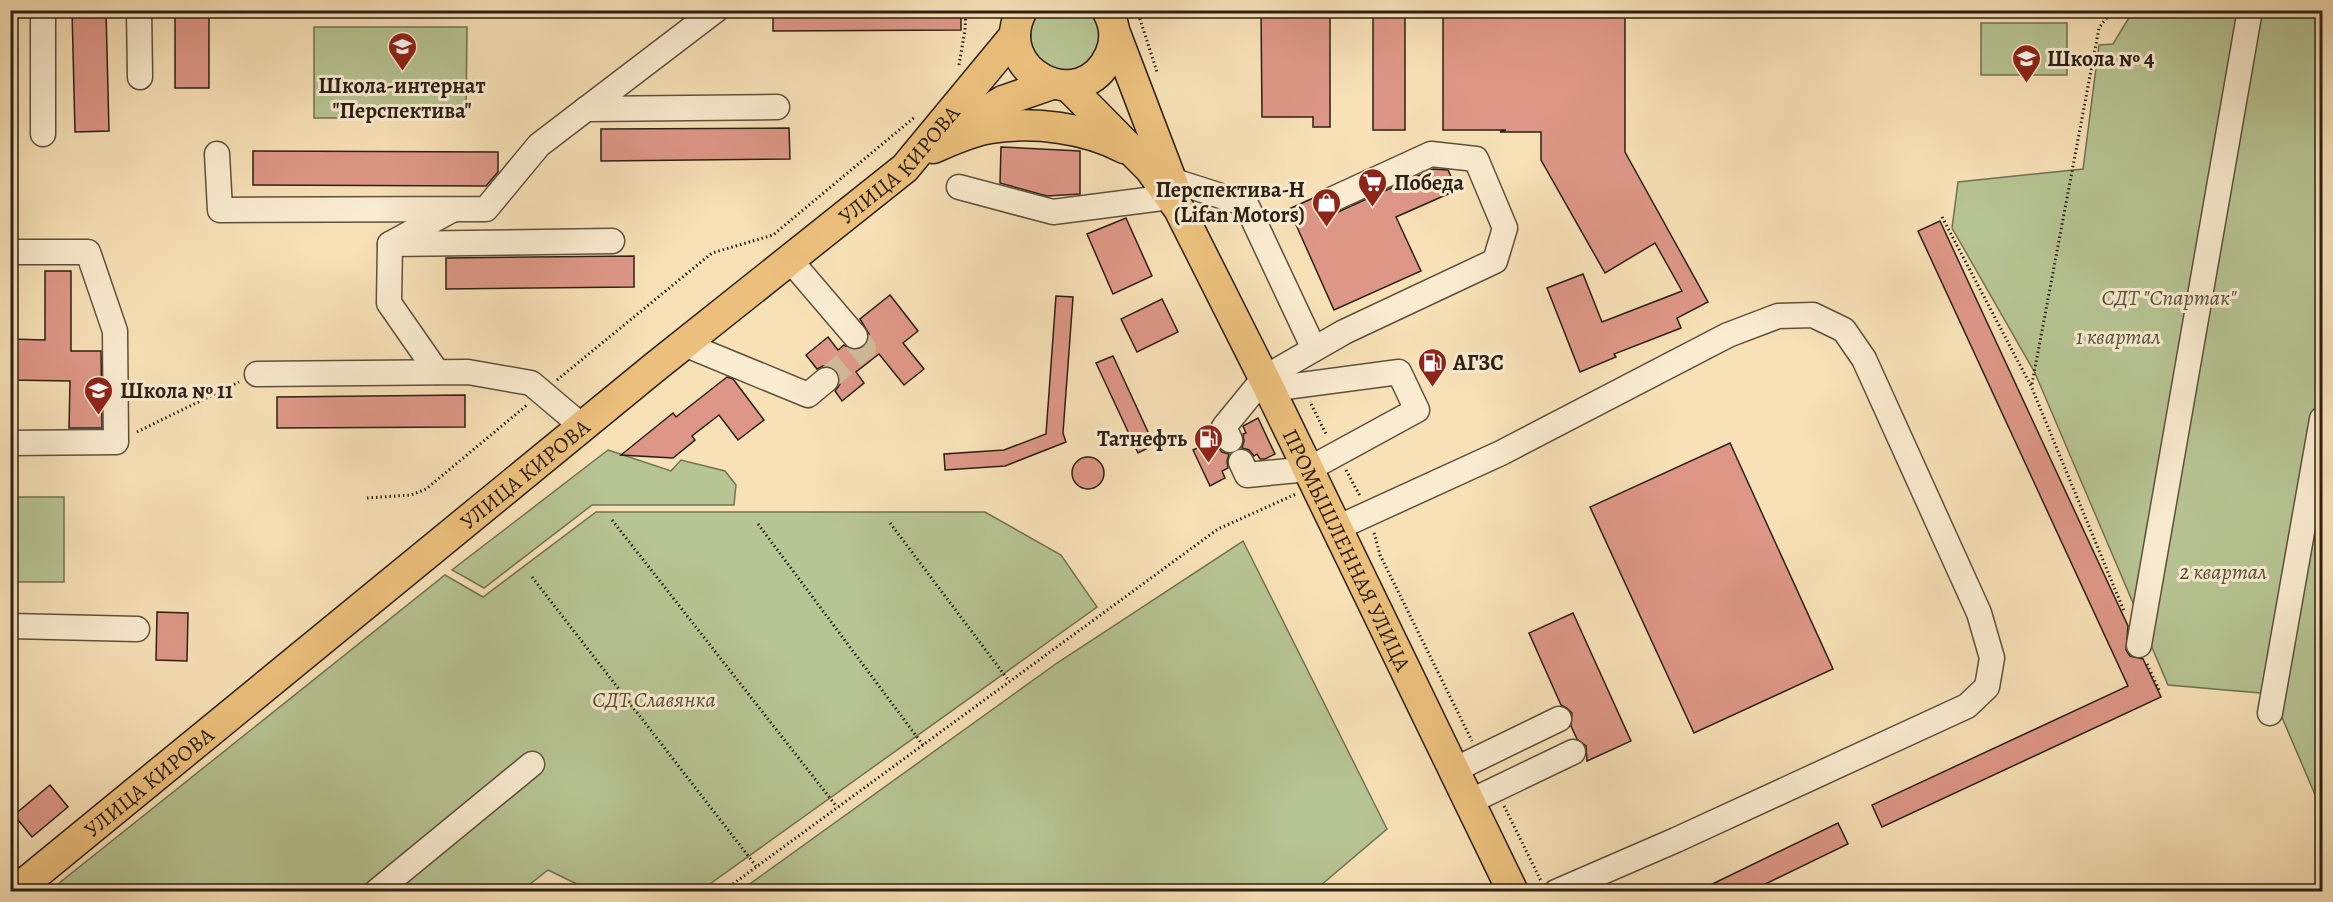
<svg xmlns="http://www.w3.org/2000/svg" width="2333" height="902" viewBox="0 0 2333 902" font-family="Alegreya,serif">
	<rect width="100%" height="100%" fill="#f8e1b7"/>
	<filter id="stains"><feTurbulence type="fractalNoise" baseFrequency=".00333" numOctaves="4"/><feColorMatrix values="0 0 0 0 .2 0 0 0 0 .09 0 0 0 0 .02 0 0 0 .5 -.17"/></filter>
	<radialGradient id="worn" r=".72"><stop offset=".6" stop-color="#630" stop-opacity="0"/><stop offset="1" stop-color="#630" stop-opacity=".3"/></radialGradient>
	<g fill="#b7c493" stroke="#717254" stroke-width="1.5">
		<path d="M 1036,11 L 1095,11 L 1099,15 L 1101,51 L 1073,73 L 1048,70 L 1030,50 L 1028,24 Z"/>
		<path d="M 2133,11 L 2322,11 L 2322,811 L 2272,694 L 2168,685 L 2035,373 L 1952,228 L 1958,182 L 2083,169 L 2099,45 L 2113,44 Z"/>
		<rect x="1981" y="23" width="86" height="52"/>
		<path d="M 314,27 L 467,27 L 466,118 L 314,118 Z"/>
		<path d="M 608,450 L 671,471 L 681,460 L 725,471 L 736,485 L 734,505 L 592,505 L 484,588 L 452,570 Z"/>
		<rect x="11" y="497" width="53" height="85"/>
		<path d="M 596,512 L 985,512 L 1061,555 L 1097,607 L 700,891 L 591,891 L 548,870 L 520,892 L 48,892 L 445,575 L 483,597 Z"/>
		<path d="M 1243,541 L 1387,829 L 1314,891 L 740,891 L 1057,663 Z"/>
	</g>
	<g fill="#de9787" stroke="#2b2016" stroke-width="1.5">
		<path d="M 72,10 L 106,10 L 109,131 L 75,132 Z"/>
		<rect x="175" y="10" width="34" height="78"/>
		<path d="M 773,10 L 961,10 L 961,30 L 773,31 Z"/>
		<path d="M 1261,10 L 1330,10 L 1330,127 L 1313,127 L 1313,117 L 1262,117 Z"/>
		<rect x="1373" y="10" width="32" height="120"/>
		<path d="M 1443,10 L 1625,10 L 1625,152 L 1708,302 L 1677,318 L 1681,328 L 1614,354 L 1616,357 L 1580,372 L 1547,288 L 1583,274 L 1602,322 L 1682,291 L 1655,243 L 1605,273 L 1541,160 L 1541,132 L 1500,132 L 1506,130 L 1443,130 Z"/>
		<path d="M 789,128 L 790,159 L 601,161 L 601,129 Z"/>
		<path d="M 1001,147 L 1080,151 L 1080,194 L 1047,196 L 1000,183 Z"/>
		<path d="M 253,151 L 498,152 L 498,172 L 486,186 L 253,185 Z"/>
		<path d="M 1433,169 L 1448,170 L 1457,190 L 1396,217 L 1421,271 L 1334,310 L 1289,209 L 1320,195 L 1320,204 L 1324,210 L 1331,213 L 1338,212 Z"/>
		<path d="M 1126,218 L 1152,276 L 1113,294 L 1087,234 Z"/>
		<path d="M 1940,221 L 2128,626 L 2126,650 L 2130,656 L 2143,659 L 2161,697 L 1882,827 L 1872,805 L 2128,686 L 1918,231 Z"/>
		<path d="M 634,256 L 634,287 L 446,289 L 446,258 Z"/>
		<path d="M 45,271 L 71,271 L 71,351 L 101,351 L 102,428 L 69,428 L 70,381 L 10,380 L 10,339 L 45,340 Z"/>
		<path d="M 890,295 L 918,331 L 903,343 L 924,369 L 904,385 L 879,354 L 856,372 L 864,383 L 842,401 L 835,391 L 840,384 L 837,371 L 830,366 L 823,366 L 817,369 L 806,355 L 828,337 L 838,350 L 844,345 L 851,350 L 864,347 L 868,341 L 869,334 L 860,319 Z"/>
		<path d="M 1056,296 L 1073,297 L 1063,433 L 1066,442 L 1005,466 L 945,470 L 944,454 L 1004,450 L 1046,434 Z"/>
		<path d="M 1162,299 L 1178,332 L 1137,352 L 1121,319 Z"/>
		<path d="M 1113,356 L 1154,445 L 1138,453 L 1096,363 Z"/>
		<path d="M 727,377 L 733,379 L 764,420 L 738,440 L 719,415 L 692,436 L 695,440 L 673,458 L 621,455 L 673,413 L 676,417 Z"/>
		<path d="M 465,395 L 465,427 L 277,428 L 277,397 Z"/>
		<path d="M 1258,418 L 1275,454 L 1265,459 L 1260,459 L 1257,454 L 1254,456 L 1249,450 L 1242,448 L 1244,441 L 1243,434 L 1246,433 L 1243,426 Z"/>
		<path d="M 1209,443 L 1211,449 L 1217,446 L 1222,452 L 1229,454 L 1227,461 L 1228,468 L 1222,471 L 1225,478 L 1210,486 L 1193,450 Z"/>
		<path d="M 1730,443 L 1833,669 L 1694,733 L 1590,507 Z"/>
		<circle cx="1088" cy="473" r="16"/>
		<path d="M 157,612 L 188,613 L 187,661 L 156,660 Z"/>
		<path d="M 1573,613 L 1631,741 L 1587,761 L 1586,746 L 1577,739 L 1571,726 L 1572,713 L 1567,708 L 1561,705 L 1529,633 Z"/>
		<path d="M 50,785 L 68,807 L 32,837 L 14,815 Z"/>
		<path d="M 1838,823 L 1848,844 L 1751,891 L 1698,891 Z"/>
	</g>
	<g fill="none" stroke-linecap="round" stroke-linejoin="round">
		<path stroke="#cfba97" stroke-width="24" stroke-dasharray="24 12" stroke-linecap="butt" d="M 826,380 L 864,348 L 855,336"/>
		<defs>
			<g id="minor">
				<path d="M 43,10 L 43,134"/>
				<path d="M 139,10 L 140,77"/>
				<path d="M 586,109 L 777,107"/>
				<path d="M 217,154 L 220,210 L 486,209 L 539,145 L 716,10"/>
				<path d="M 1171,180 L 1246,204 L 1314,349"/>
				<path d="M 959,187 L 1053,212 L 1170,197"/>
				<path d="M 390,244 L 612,241"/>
				<path d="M 10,252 L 88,252 L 115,331 L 116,442 L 10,443"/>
				<path d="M 790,260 L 855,336"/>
				<path d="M 684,344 L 808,395 L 826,380"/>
				<path d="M 437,372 L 389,303 L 390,244 L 452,210"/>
				<path d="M 257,374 L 468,372 L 531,383 L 583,427"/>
				<path d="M 1230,440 L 1224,427 L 1264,378 L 1344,332 L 1495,261 L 1505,228 L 1476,159 L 1431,154 L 1333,199"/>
				<path d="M 1241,462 L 1247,475 L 1309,469 L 1417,410 L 1399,372 L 1270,389"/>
				<path d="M 1337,528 L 1501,453 L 1728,335 L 1778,316 L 1813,315 L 1844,330 L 1864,359 L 1979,613 L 1992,658 L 1987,687 L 1967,706 L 1676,840 L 1556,892"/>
				<path d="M 10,626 L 137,629"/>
				<path d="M 2139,645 L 2250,10"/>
				<path d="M 2270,713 L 2322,419"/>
				<path d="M 1454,770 L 1559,719"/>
				<path d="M 1469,802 L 1573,752"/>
				<path d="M 376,892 L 532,764"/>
			</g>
			<g id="major">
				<path d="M 1022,10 C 989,72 1082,118 1110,55 C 1117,40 1115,24 1107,10"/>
				<path d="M 1115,33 L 1173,185"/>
				<path id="s1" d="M 1068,86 L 1150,169 L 1179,209 L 1264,378 L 1513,892"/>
				<path d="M 958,128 L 1003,101 L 1052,84"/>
				<path d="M 933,148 C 952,140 971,131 991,128 C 1033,121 1087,128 1124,148"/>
				<path id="s2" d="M 14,892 L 655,367 L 905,168 L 1015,35"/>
			</g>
		</defs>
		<use href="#minor" stroke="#5e503e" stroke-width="27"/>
		<use href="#major" stroke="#2b2016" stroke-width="33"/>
		<g stroke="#2b2016" stroke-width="3" stroke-dasharray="1.5 3" stroke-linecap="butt">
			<path d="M 1137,10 L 1157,72"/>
			<path d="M 959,65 L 965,30 L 966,10"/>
			<path d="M 1942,217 L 2031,386 L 2124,611"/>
			<path d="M 557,380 L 712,253 L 773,235 L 916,116"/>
			<path d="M 2032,384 L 2099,28 L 2113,10"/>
			<path d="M 1311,404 L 1327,436"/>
			<path d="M 137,432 L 239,382"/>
			<path d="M 1346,470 L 1360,496"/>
			<path d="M 367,498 L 411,495 L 426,489 L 527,405"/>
			<path d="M 612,520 L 837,807"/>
			<path d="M 890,523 L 1009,681"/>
			<path d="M 758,524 L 923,745"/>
			<path d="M 1374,533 L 1380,555 L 1472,741"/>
			<path d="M 532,577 L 756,866"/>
			<path d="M 2147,664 L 2160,692"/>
			<path d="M 1504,806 L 1541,881"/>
			<path d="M 722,892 L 1218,529 L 1296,494"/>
		</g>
		<use href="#minor" stroke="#faecd0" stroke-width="24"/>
		<use href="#major" stroke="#ecc07c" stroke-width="30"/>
	</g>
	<defs>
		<symbol id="school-pin" viewBox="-11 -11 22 30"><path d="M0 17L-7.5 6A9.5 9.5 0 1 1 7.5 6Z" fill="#8f2418" stroke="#faecd0"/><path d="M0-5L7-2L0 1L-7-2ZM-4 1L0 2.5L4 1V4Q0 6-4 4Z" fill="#fff"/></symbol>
		<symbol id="supermarket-pin" viewBox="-11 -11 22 30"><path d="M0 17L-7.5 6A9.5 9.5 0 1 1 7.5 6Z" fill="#8f2418" stroke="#faecd0"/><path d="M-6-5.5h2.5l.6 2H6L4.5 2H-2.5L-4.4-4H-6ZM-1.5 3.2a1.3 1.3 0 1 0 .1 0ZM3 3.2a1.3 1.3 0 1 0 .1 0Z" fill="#fff"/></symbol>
		<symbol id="shop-pin" viewBox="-11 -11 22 30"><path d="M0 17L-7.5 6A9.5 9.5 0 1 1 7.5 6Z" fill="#8f2418" stroke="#faecd0"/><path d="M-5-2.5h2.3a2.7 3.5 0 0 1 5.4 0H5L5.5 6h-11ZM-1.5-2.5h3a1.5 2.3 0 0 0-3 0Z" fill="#fff"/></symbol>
		<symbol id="fuel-pin" viewBox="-11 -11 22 30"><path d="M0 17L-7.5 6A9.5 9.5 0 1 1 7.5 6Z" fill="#8f2418" stroke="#faecd0"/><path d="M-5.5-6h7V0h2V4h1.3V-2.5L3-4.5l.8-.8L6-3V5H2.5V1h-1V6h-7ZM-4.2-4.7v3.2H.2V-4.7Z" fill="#fff"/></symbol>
	</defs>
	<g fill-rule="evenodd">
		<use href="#school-pin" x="386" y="30" width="33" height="45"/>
		<use href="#school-pin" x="2010" y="42" width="33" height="45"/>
		<use href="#supermarket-pin" x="1356" y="166" width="33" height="45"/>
		<use href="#shop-pin" x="1310" y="186" width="33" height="45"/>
		<use href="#fuel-pin" x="1416" y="346" width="33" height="45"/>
		<use href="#school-pin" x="82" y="374" width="33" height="45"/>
		<use href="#fuel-pin" x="1192" y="422" width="33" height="45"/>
	</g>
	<g text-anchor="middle" stroke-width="6" stroke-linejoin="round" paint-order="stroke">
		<g font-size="22" font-weight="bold" fill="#2b2016" stroke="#faecd0" text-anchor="start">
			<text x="2047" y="66">Школа № 4</text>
			<text x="402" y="93" text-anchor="middle">Школа-интернат<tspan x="402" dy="25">"Перспектива"</tspan></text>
			<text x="1394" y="190">Победа</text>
			<text x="1305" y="197" text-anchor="end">Перспектива-Н<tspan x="1305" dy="25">(Lifan Motors)</tspan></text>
			<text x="1453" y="370">АГЗС</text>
			<text x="120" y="398">Школа № 11</text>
			<text x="1187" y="446" text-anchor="end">Татнефть</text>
		</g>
		<g font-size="22" fill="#2b2016" stroke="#faecd0">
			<text dy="8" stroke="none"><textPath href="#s2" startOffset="1146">УЛИЦА КИРОВА</textPath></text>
			<text dy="8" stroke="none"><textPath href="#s2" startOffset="660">УЛИЦА КИРОВА</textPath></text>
			<text dy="8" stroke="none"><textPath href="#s1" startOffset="546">ПРОМЫШЛЕННАЯ УЛИЦА</textPath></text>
			<text dy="8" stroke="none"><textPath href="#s2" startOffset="174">УЛИЦА КИРОВА</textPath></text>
		</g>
		<g font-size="22" font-style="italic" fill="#55513c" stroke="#faecd0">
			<text x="2169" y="305">СДТ "Спартак"</text>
			<text x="2118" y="344">1 квартал</text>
			<text x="2223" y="579">2 квартал</text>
			<text x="654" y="707">СДТ Славянка</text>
		</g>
	</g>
	<rect width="2333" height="902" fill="none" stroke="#f8e1b7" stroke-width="36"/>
	<rect x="12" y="12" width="2309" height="878" fill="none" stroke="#2b2016" stroke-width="3"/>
	<rect x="18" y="18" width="2297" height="866" fill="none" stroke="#2b2016" stroke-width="1.5"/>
	<rect width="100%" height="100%" filter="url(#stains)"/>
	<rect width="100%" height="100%" fill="url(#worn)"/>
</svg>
